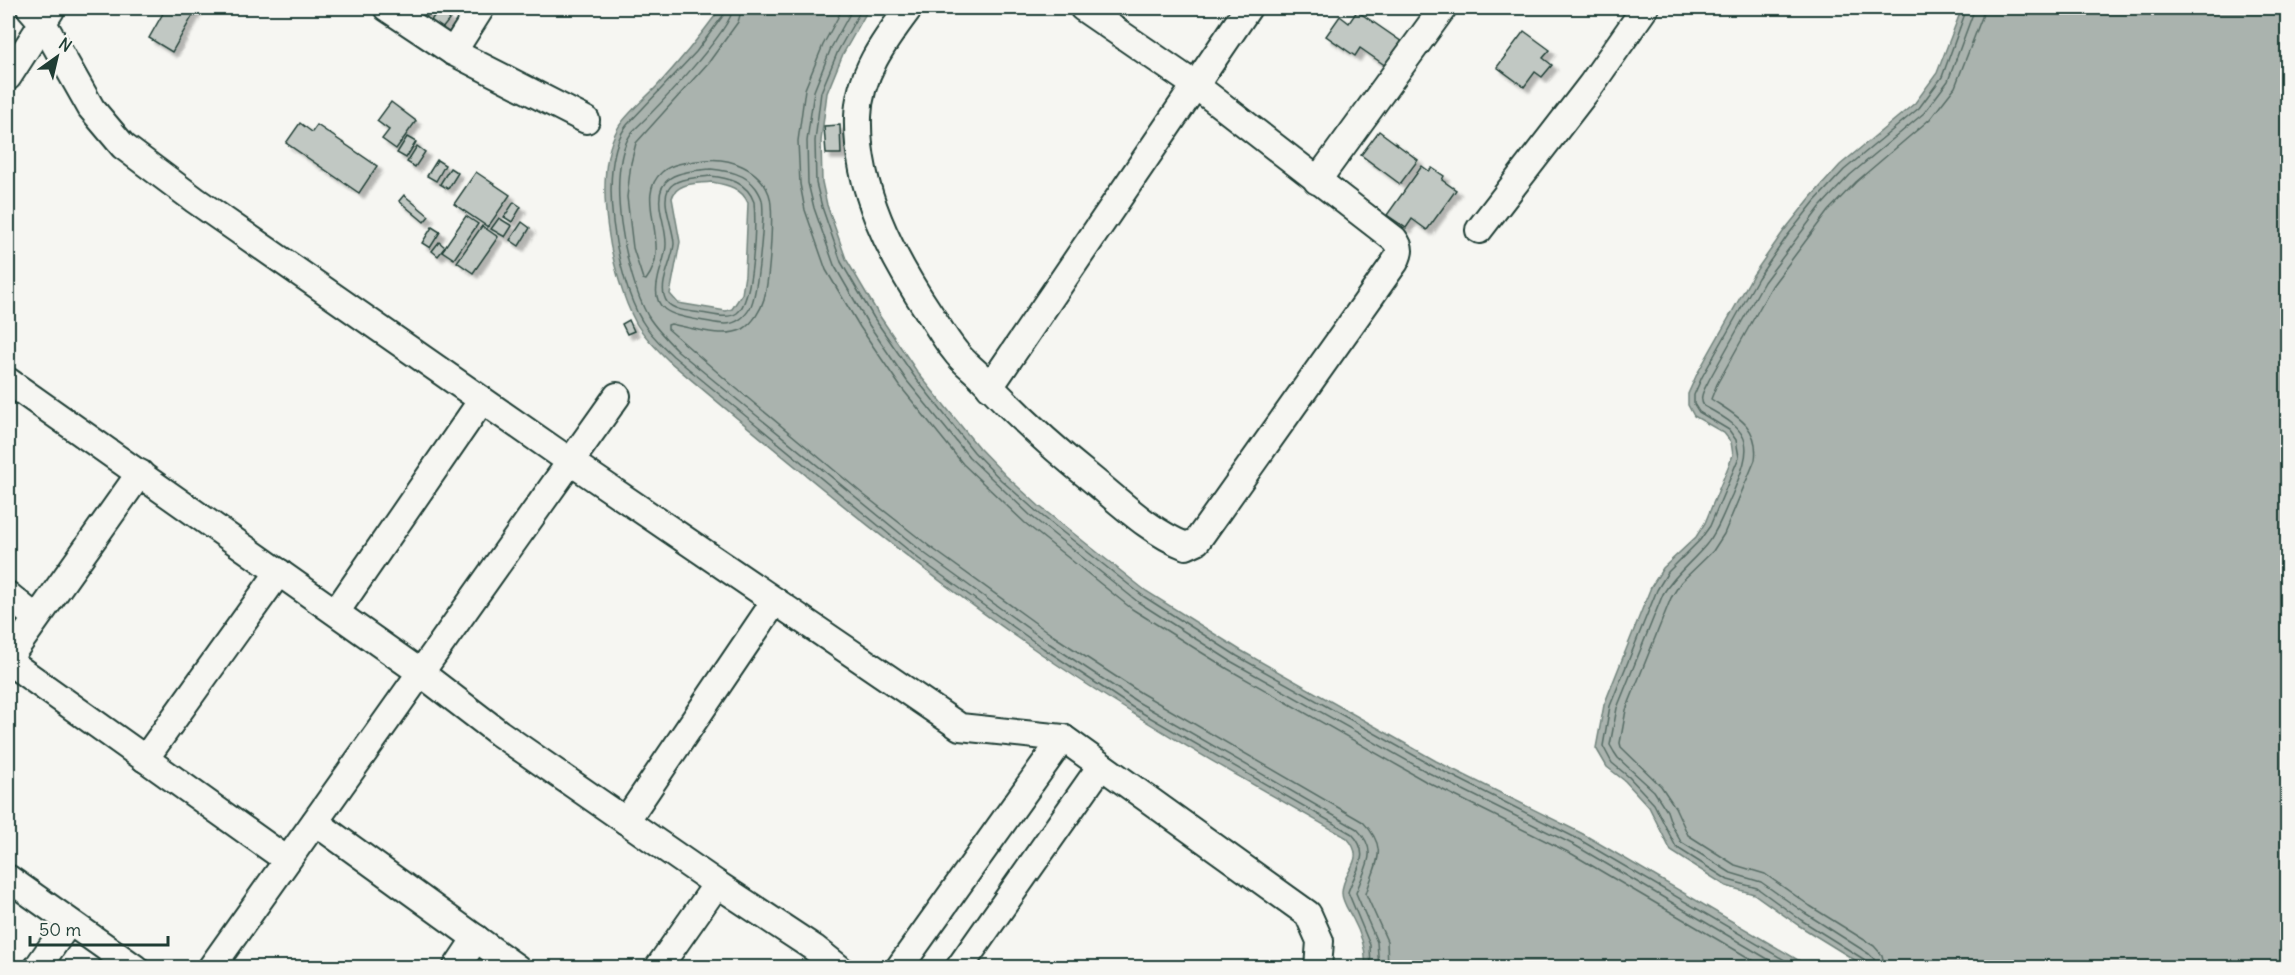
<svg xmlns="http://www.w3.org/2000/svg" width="2295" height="975" viewBox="0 0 2295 975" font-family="Delius,sans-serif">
	<defs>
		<filter id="shadow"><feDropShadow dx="5" dy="5" stdDeviation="1.5" flood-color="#0004"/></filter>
	</defs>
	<rect width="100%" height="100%" fill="#f6f6f2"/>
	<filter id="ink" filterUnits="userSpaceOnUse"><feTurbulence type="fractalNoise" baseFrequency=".0167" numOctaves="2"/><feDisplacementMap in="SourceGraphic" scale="12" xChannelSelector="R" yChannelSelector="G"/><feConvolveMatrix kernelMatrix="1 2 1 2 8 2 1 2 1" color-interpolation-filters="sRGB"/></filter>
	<g filter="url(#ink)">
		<g fill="#aab3ae" stroke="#72847d" stroke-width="1.5" fill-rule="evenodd">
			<path d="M 721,8 L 869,8 L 843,54 L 827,93 L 821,141 L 822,182 L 827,205 L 846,259 L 879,315 L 918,373 L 979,448 L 1006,476 L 1039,506 L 1146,591 L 1240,650 L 1436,761 L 1583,834 L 1810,967 L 1365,967 C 1367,950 1361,934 1353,919 C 1349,911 1342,902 1342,893 C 1342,870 1368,861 1347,838 C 1243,779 1139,721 1040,653 C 910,564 789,462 669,361 C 657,349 644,337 636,323 C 611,277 591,176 618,128 C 625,115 647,97 658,85 C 681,60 701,35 721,8 ZM 711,182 C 727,185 741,187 748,203 L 745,275 L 742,294 L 732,309 L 726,311 L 678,303 L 670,294 L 680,242 L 672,198 C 676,182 697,184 711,182 Z"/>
			<path d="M 1962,8 L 2287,8 L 2287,967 L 1866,967 L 1798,925 L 1754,894 L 1726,886 L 1671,851 L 1649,807 L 1625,781 L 1607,767 L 1596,748 L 1604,705 L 1651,587 L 1663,568 L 1696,537 L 1705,523 L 1733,455 L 1731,442 L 1724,433 L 1694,416 L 1688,405 L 1688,394 L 1697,374 L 1753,275 L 1783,232 L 1811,197 L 1840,165 L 1915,103 L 1937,73 Z"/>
		</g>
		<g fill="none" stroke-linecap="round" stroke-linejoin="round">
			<g stroke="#576c65" stroke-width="1.5">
				<path d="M 726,8 L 725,13 L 696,52 L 627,125 C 595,166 617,280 642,321 C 650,335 662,345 673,356 L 919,559 L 1043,648 L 1132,707 L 1352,834 C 1372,855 1356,869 1348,892 L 1370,945 L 1371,968"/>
				<path d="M 733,8 C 732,30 653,112 633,131 C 603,168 626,277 648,316 C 656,329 667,340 678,351 L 924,553 L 1047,642 L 1136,701 L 1357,829 C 1380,853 1365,866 1356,893 L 1377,942 L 1379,968"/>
				<path d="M 742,8 L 738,22 L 709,62 L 636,143 L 631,163 L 627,197 L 633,248 L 643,279 L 646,280 C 674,244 632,198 662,172 C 673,162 691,162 705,160 C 730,157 760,169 769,194 C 775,211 769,281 764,299 C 761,310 753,323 743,329 C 724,339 692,328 671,324 L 668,325 L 668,329 L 731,384 L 864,495 L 929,546 L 1052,635 L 1141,693 L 1363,822 C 1390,850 1375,863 1366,894 L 1387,941 L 1388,968"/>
				<path d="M 843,8 L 823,45 L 805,89 L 798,141 L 800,184 L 805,210 L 826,270 L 860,327 L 900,386 L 963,464 L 1025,523 L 1132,609 L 1228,669 L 1425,781 L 1572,854 L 1766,968"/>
				<path d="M 853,8 L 831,48 L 814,91 L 807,141 L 808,183 L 814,208 L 834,265 L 867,322 L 907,381 L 969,457 L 1031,516 L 1138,602 L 1232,662 L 1429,773 L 1576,846 L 1783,968"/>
				<path d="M 862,8 L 838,51 L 821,92 L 815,141 L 816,183 L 822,207 L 841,262 L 874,318 L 914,376 L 974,452 L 1001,480 L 1036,511 L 1143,596 L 1237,656 L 1433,766 L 1580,840 L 1798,968"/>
				<path d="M 711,169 C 728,171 745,173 756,188 C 758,191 761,196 762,200 C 765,216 758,294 750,308 C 745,317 736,324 725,324 C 716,324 707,321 698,320 C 673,315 650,312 658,279 C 660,268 666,256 666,244 C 666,233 663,223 661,213 C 653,173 680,172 711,169 Z"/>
				<path d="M 710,176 C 729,178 747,182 754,202 C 756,224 754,300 737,313 C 727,320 712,314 701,313 C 690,311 674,311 667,302 C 656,287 673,261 674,244 C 674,229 661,203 668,190 C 675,177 697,178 710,176 Z"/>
				<path d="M 1868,968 L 1865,960 L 1801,920 L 1757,888 L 1728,880 L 1676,847 L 1654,804 L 1629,777 L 1612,763 L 1603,746 L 1610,706 L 1657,590 L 1668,572 L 1700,540 L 1710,526 L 1739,457 L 1736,440 L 1729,430 L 1699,412 L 1694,404 L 1694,395 L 1702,377 L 1758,278 L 1788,235 L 1815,201 L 1844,170 L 1919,108 L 1942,77 L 1967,8"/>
				<path d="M 1876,968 L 1874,959 L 1869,954 L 1805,913 L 1761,882 L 1731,873 L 1681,842 L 1672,826 L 1667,811 L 1654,791 L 1618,758 L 1614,752 L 1610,745 L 1617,708 L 1663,594 C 1676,573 1691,563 1706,545 C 1718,531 1724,512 1732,495 C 1753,445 1755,433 1704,406 C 1698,397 1705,389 1709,380 L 1764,282 L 1821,206 L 1850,175 L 1924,113 L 1948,81 L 1975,8"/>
				<path d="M 1885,968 L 1882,955 L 1874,946 L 1810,906 L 1765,874 L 1735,865 L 1688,835 L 1675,807 L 1661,786 L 1621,747 L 1620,743 L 1626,710 L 1671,598 L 1681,582 L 1713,551 L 1724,534 L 1755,460 C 1760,426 1735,415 1711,399 L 1717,384 L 1772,286 L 1828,211 L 1856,182 L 1930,119 L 1955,87 L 1982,17 L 1984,8"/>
			</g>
		</g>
		<g fill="#c1c8c3" stroke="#1f3d34" stroke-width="1.5" filter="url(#shadow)">
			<path d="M 166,8 L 197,8 L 172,52 L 149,38 Z"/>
			<path d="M 403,8 L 433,8 L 423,21 Z"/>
			<path d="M 438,10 L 450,19 L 441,30 L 430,22 Z"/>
			<path d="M 1357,11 L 1402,42 L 1386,66 L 1360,48 L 1355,56 L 1326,36 L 1340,16 L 1349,23 Z"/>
			<path d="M 1524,31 L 1550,50 L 1543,58 L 1552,65 L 1542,77 L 1535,72 L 1524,87 L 1497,67 Z"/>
			<path d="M 391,102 L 416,121 L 396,149 L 382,139 L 389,130 L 377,121 Z"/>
			<path d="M 300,123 L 312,132 L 317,125 L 377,166 L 359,193 L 286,143 Z"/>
			<path d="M 840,125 L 841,154 L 826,154 L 824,126 Z"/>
			<path d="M 1379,131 L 1418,160 L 1400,184 L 1361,155 Z"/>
			<path d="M 407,137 L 416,142 L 406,158 L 397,153 Z"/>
			<path d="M 417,146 L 425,152 L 415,167 L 407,162 Z"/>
			<path d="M 437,160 L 445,165 L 436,181 L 427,176 Z"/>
			<path d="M 1422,166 L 1429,171 L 1432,168 L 1444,176 L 1442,180 L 1456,190 L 1427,230 L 1412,219 L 1406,228 L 1387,215 Z"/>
			<path d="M 450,168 L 458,173 L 448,189 L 440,184 Z"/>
			<path d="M 476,172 L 510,195 L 488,227 L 454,204 Z"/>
			<path d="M 404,195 L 429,216 L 424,222 L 399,201 Z"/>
			<path d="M 514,202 L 521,207 L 512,222 L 504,217 Z"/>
			<path d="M 466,216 L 478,224 L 454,259 L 442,251 Z"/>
			<path d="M 499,218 L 512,226 L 505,237 L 491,229 Z"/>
			<path d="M 522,222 L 530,228 L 519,246 L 510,240 Z"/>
			<path d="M 482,226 L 498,237 L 473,273 L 457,262 Z"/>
			<path d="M 432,227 L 440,232 L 430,248 L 422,243 Z"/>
			<path d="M 439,242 L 445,247 L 438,256 L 432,251 Z"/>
			<path d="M 629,320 L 634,331 L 627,334 L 622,324 Z"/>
		</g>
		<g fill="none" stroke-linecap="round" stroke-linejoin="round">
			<defs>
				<g id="minor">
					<path d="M 30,8 L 43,23 L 91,108 L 123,146 L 195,200 L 571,462 L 960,727 L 1063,738 L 1308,914 L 1320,941 L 1318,968"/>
					<path d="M 387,8 L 453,52 L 586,120"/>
					<path d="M 909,8 C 885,40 859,74 858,117 C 856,188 891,256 930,314 C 938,326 945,339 955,351 C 962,361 972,368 981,377 C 1016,414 1054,449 1094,481 C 1122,504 1152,533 1186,546 L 1197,541 L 1395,262 C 1400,252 1401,248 1394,239 L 1195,85 L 1083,8"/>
					<path d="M 453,52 L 481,8"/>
					<path d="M 8,77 L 51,10"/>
					<path d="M 1317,181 L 1443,8"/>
					<path d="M 1479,230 L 1591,85 L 1645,8"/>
					<path d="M 8,381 L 417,670 L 499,733 L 717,884 L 814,948 L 839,968"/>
					<path d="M 990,387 L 1248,8"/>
					<path d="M 8,595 L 36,618"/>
					<path d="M 336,612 L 482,400"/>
					<path d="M 8,659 L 140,473"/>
					<path d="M 8,661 L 287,860"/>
					<path d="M 145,759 L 279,572"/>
					<path d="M 626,821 L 775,601"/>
					<path d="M 315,822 L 517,968"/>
					<path d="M 8,878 L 135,968"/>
					<path d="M 37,968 L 69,922"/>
					<path d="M 211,968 L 617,396"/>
					<path d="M 456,968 L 476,938"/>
					<path d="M 658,968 L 717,884"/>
					<path d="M 899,968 L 1063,738"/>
					<path d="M 959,968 L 1101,766"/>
				</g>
			</defs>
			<use href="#minor" stroke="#1f3d34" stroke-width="30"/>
			<use href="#minor" stroke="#f6f6f2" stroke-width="26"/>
		</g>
	</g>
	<rect width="2295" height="975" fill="none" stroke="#f6f6f2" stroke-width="30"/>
	<rect x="15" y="15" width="2265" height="945" fill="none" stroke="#1f3d34" stroke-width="2" filter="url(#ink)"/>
	<g transform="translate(57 57) rotate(34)" stroke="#f6f6f2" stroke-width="4.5" paint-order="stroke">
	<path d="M0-4.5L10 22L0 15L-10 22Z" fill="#1f3d34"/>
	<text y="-9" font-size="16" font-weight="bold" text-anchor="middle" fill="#1f3d34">N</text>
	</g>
	<path d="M30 936v9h138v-9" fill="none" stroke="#1f3d34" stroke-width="3"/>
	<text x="39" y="936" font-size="18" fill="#1f3d34" stroke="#f6f6f2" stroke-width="4.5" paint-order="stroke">50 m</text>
</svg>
